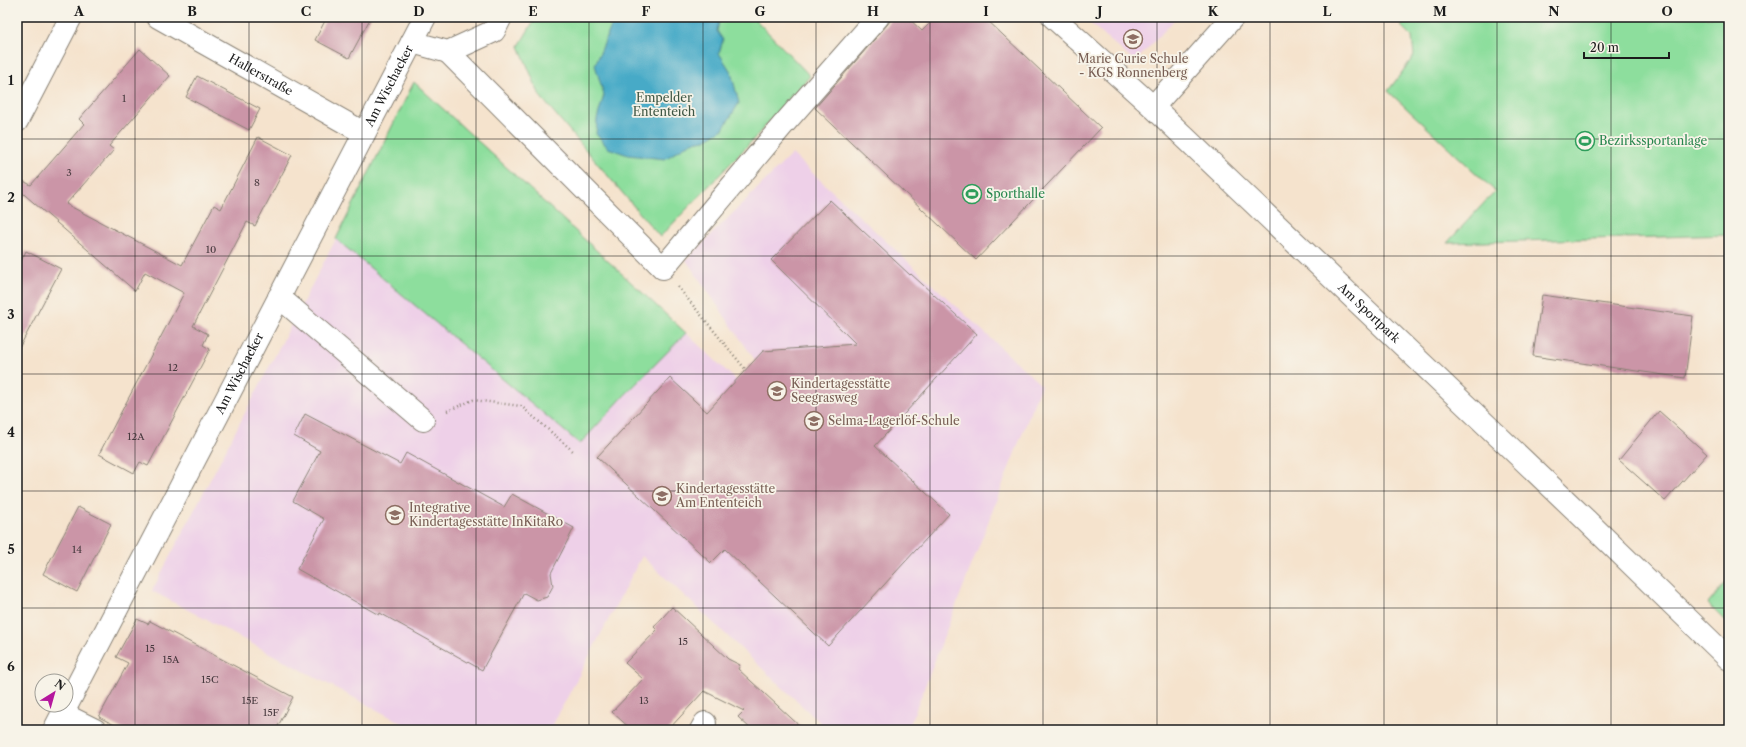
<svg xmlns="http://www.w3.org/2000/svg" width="1746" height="747" viewBox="0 0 1746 747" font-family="'Libre Caslon Text',serif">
	<rect width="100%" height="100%" fill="#f7f3e8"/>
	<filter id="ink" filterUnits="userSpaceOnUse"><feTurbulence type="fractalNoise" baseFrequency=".025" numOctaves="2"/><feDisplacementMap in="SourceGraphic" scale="8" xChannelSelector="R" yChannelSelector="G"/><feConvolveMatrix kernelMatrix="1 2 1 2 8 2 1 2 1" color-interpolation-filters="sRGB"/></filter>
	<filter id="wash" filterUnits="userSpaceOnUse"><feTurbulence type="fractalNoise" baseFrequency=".012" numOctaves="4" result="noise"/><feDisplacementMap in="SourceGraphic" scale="16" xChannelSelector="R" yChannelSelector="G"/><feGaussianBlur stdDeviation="0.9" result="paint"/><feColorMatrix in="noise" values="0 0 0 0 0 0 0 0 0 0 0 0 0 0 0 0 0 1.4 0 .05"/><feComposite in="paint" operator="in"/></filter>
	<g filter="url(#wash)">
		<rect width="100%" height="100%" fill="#f5e3cd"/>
		<g fill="#eed0e8">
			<path d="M 1083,17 L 1177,17 L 1135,62 Z"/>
			<path d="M 792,154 L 1041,385 L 908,730 L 828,730 L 642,556 L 550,730 L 415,730 L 152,591 L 336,239 L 580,444 L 623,397 L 686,333 L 736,380 L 755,360 L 686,260 Z"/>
		</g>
		<g fill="#8dde9d" stroke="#547d5c">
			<path d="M 536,17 L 753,17 L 810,76 L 751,142 L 660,237 L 540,96 L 519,46 Z"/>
			<path d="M 1409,17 L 1729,17 L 1729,235 L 1447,243 L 1495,191 L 1388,91 L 1414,56 L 1412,37 L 1401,26 Z"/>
			<path d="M 414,82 L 686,333 L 623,397 L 580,444 L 336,239 Z"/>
			<path d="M 1729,579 L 1729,625 L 1708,604 Z"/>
		</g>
		<path fill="#47aac7" stroke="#326372" d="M 615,17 L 720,17 L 717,31 L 723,40 L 719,53 L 731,72 L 739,103 L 723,129 L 705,140 L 692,142 L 665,159 L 628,155 L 608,148 L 596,134 L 597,119 L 604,95 L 595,65 Z"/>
		<g id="blocks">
			<g fill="#cb95a7">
				<path d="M 327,17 L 371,17 L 349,58 L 315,40 Z"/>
				<path d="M 893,17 L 907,17 L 922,31 L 936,17 L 984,17 L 1101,128 L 976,260 L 815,108 L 887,25 Z"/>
				<path d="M 140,49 L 170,76 L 109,146 L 114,150 L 66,204 L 182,265 L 214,205 L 221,209 L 258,137 L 292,155 L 255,226 L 247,222 L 193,326 L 208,334 L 203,345 L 210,349 L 148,466 L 140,462 L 134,473 L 99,454 L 184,293 L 145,272 L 135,291 L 18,189 L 23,181 L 31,185 L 84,124 L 79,119 Z"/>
				<path d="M 197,76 L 260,109 L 249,130 L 186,97 Z"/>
				<path d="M 830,200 L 910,275 L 911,274 L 977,334 L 875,446 L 949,514 L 828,646 L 725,549 L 711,563 L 597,457 L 670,378 L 707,412 L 763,351 L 856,344 L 771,260 Z"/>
				<path d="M 26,251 L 61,269 L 17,352 L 17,269 Z"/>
				<path d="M 1542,295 L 1693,316 L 1685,378 L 1533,356 Z"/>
				<path d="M 1659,411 L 1707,454 L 1665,501 L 1619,460 Z"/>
				<path d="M 305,414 L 400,464 L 406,453 L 504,507 L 512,494 L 574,528 L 551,573 L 553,586 L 547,597 L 537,600 L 524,593 L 482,670 L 380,613 L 379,615 L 297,569 L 324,519 L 293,501 L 320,451 L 294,436 Z"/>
				<path d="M 78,507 L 111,524 L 77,592 L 43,574 Z"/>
				<path d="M 672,607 L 728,659 L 740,665 L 738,669 L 804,730 L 752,730 L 738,717 L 744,711 L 704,691 L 668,730 L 632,730 L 612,712 L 643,679 L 625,663 L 657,630 L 654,627 Z"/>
				<path d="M 137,619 L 148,624 L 150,621 L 293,697 L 276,730 L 124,730 L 99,717 L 128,663 L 116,657 Z"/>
			</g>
		</g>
	</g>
	<g filter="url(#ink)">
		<use href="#blocks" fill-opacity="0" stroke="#888074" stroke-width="1"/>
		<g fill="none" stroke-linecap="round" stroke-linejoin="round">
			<defs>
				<g id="minor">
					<path id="s1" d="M 158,17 L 364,133"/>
					<path id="s2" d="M 1053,17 L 1153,107 L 1586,520 L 1729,659"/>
					<path d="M 412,42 L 448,52 L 494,31 L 501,17"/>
					<path d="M 448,52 L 663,268 L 782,126 L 878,17"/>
					<path d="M 1153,107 L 1233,17"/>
					<path d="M 17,121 L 71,17"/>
					<path d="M 279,297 L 423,420"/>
					<path d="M 63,714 L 95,730"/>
					<path id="s3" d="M 54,730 L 425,17"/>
					<path d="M 701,730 L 705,723"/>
				</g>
			</defs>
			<use href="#minor" stroke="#888074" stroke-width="24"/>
			<g stroke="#888074" stroke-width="2.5" stroke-dasharray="1 3" stroke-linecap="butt">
				<path d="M 678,287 L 746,370"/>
				<path d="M 447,411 L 473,400 L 521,406 L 573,451"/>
			</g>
			<use href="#minor" stroke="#fff" stroke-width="22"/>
		</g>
	</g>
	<path fill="none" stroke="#1c1c1c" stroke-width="1" stroke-opacity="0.55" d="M 135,17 L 135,730M 249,17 L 249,730M 362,17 L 362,730M 476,17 L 476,730M 589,17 L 589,730M 703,17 L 703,730M 816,17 L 816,730M 930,17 L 930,730M 1043,17 L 1043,730M 1157,17 L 1157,730M 1270,17 L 1270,730M 1384,17 L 1384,730M 1497,17 L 1497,730M 1611,17 L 1611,730M 17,139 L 1729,139M 17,256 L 1729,256M 17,374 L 1729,374M 17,491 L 1729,491M 17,608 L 1729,608"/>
	<defs>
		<symbol id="school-ring" viewBox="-11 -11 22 22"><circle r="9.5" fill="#f7f3e8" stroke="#8d6e63" stroke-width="1.5"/><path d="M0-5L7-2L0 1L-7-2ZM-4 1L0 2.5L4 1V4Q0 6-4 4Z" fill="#8d6e63"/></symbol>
		<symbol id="stadium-ring" viewBox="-11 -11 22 22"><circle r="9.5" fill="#f7f3e8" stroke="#2e9e5b" stroke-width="1.5"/><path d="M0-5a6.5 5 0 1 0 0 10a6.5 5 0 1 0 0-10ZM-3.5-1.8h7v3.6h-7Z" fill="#2e9e5b"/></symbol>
	</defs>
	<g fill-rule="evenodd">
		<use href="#school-ring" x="1122" y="28" width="22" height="22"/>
		<use href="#stadium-ring" x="1574" y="130" width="22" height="22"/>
		<use href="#stadium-ring" x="961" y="183" width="22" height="22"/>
		<use href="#school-ring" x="766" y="380" width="22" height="22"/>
		<use href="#school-ring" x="803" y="410" width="22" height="22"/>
		<use href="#school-ring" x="651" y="485" width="22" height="22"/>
		<use href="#school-ring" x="384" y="504" width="22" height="22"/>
	</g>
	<g text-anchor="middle" stroke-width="3.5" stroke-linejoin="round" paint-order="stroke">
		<g font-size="10" fill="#483a3f">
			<text x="124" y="102">1</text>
			<text x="69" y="176">3</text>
			<text x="257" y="186">8</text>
			<text x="211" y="253">10</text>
			<text x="173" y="371">12</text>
			<text x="136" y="440">12A</text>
			<text x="77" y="553">14</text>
			<text x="683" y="645">15</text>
			<text x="150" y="652">15</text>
			<text x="171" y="663">15A</text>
			<text x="210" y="683">15C</text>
			<text x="250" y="704">15E</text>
			<text x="644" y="704">13</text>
			<text x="271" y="716">15F</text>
		</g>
		<g font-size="12" fill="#785e54" stroke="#f7f3e8" text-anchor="start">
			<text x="1133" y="63" text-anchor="middle">Marie Curie Schule<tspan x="1133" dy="14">- KGS Ronnenberg</tspan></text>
			<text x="791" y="388">Kindertagesstätte<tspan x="791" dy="14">Seegrasweg</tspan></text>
			<text x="828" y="425">Selma-Lagerlöf-Schule</text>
			<text x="676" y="493">Kindertagesstätte<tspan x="676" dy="14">Am Ententeich</tspan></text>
			<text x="409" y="512">Integrative<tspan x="409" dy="14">Kindertagesstätte InKitaRo</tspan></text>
		</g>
		<g font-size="12" fill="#1c1c1c" stroke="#f7f3e8">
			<text dy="4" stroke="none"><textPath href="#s1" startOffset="118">Hallerstraße</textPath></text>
			<text dy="4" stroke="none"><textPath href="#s3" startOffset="726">Am Wischacker</textPath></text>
			<text dy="4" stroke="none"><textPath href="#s2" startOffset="433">Am Sportpark</textPath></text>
			<text dy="4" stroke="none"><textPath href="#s3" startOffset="402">Am Wischacker</textPath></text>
		</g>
		<g font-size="12" fill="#3e5643" stroke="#f7f3e8">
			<text x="664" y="102">Empelder<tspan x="664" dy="14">Ententeich</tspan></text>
		</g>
		<g font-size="12" fill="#27864d" stroke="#f7f3e8" text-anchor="start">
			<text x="1599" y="145">Bezirkssportanlage</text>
			<text x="986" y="198">Sporthalle</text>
		</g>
	</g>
	<rect width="1746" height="747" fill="none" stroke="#f7f3e8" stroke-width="44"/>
	<g transform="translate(54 693) rotate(37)"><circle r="19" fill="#f7f3e8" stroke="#9f9d96"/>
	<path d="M0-3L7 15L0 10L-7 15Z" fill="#b5179e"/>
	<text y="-6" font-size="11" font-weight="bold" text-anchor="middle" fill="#1c1c1c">N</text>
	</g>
	<path d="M1584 52v6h85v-6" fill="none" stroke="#1c1c1c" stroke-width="2"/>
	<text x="1590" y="52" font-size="12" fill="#1c1c1c" stroke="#f7f3e8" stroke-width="3" paint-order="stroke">20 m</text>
	<rect x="22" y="22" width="1702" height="703" fill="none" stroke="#1c1c1c" stroke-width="1.5"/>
	<g font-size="13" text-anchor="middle" font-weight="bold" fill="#1c1c1c">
		<text x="79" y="16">A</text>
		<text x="192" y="16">B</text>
		<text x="306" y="16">C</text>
		<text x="419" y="16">D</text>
		<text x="533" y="16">E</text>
		<text x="646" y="16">F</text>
		<text x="760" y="16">G</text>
		<text x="873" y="16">H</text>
		<text x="986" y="16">I</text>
		<text x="1100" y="16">J</text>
		<text x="1213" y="16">K</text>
		<text x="1327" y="16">L</text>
		<text x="1440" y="16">M</text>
		<text x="1554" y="16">N</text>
		<text x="1667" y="16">O</text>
		<text x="11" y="85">1</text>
		<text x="11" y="202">2</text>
		<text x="11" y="319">3</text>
		<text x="11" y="437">4</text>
		<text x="11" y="554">5</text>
		<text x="11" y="671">6</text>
	</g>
</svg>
